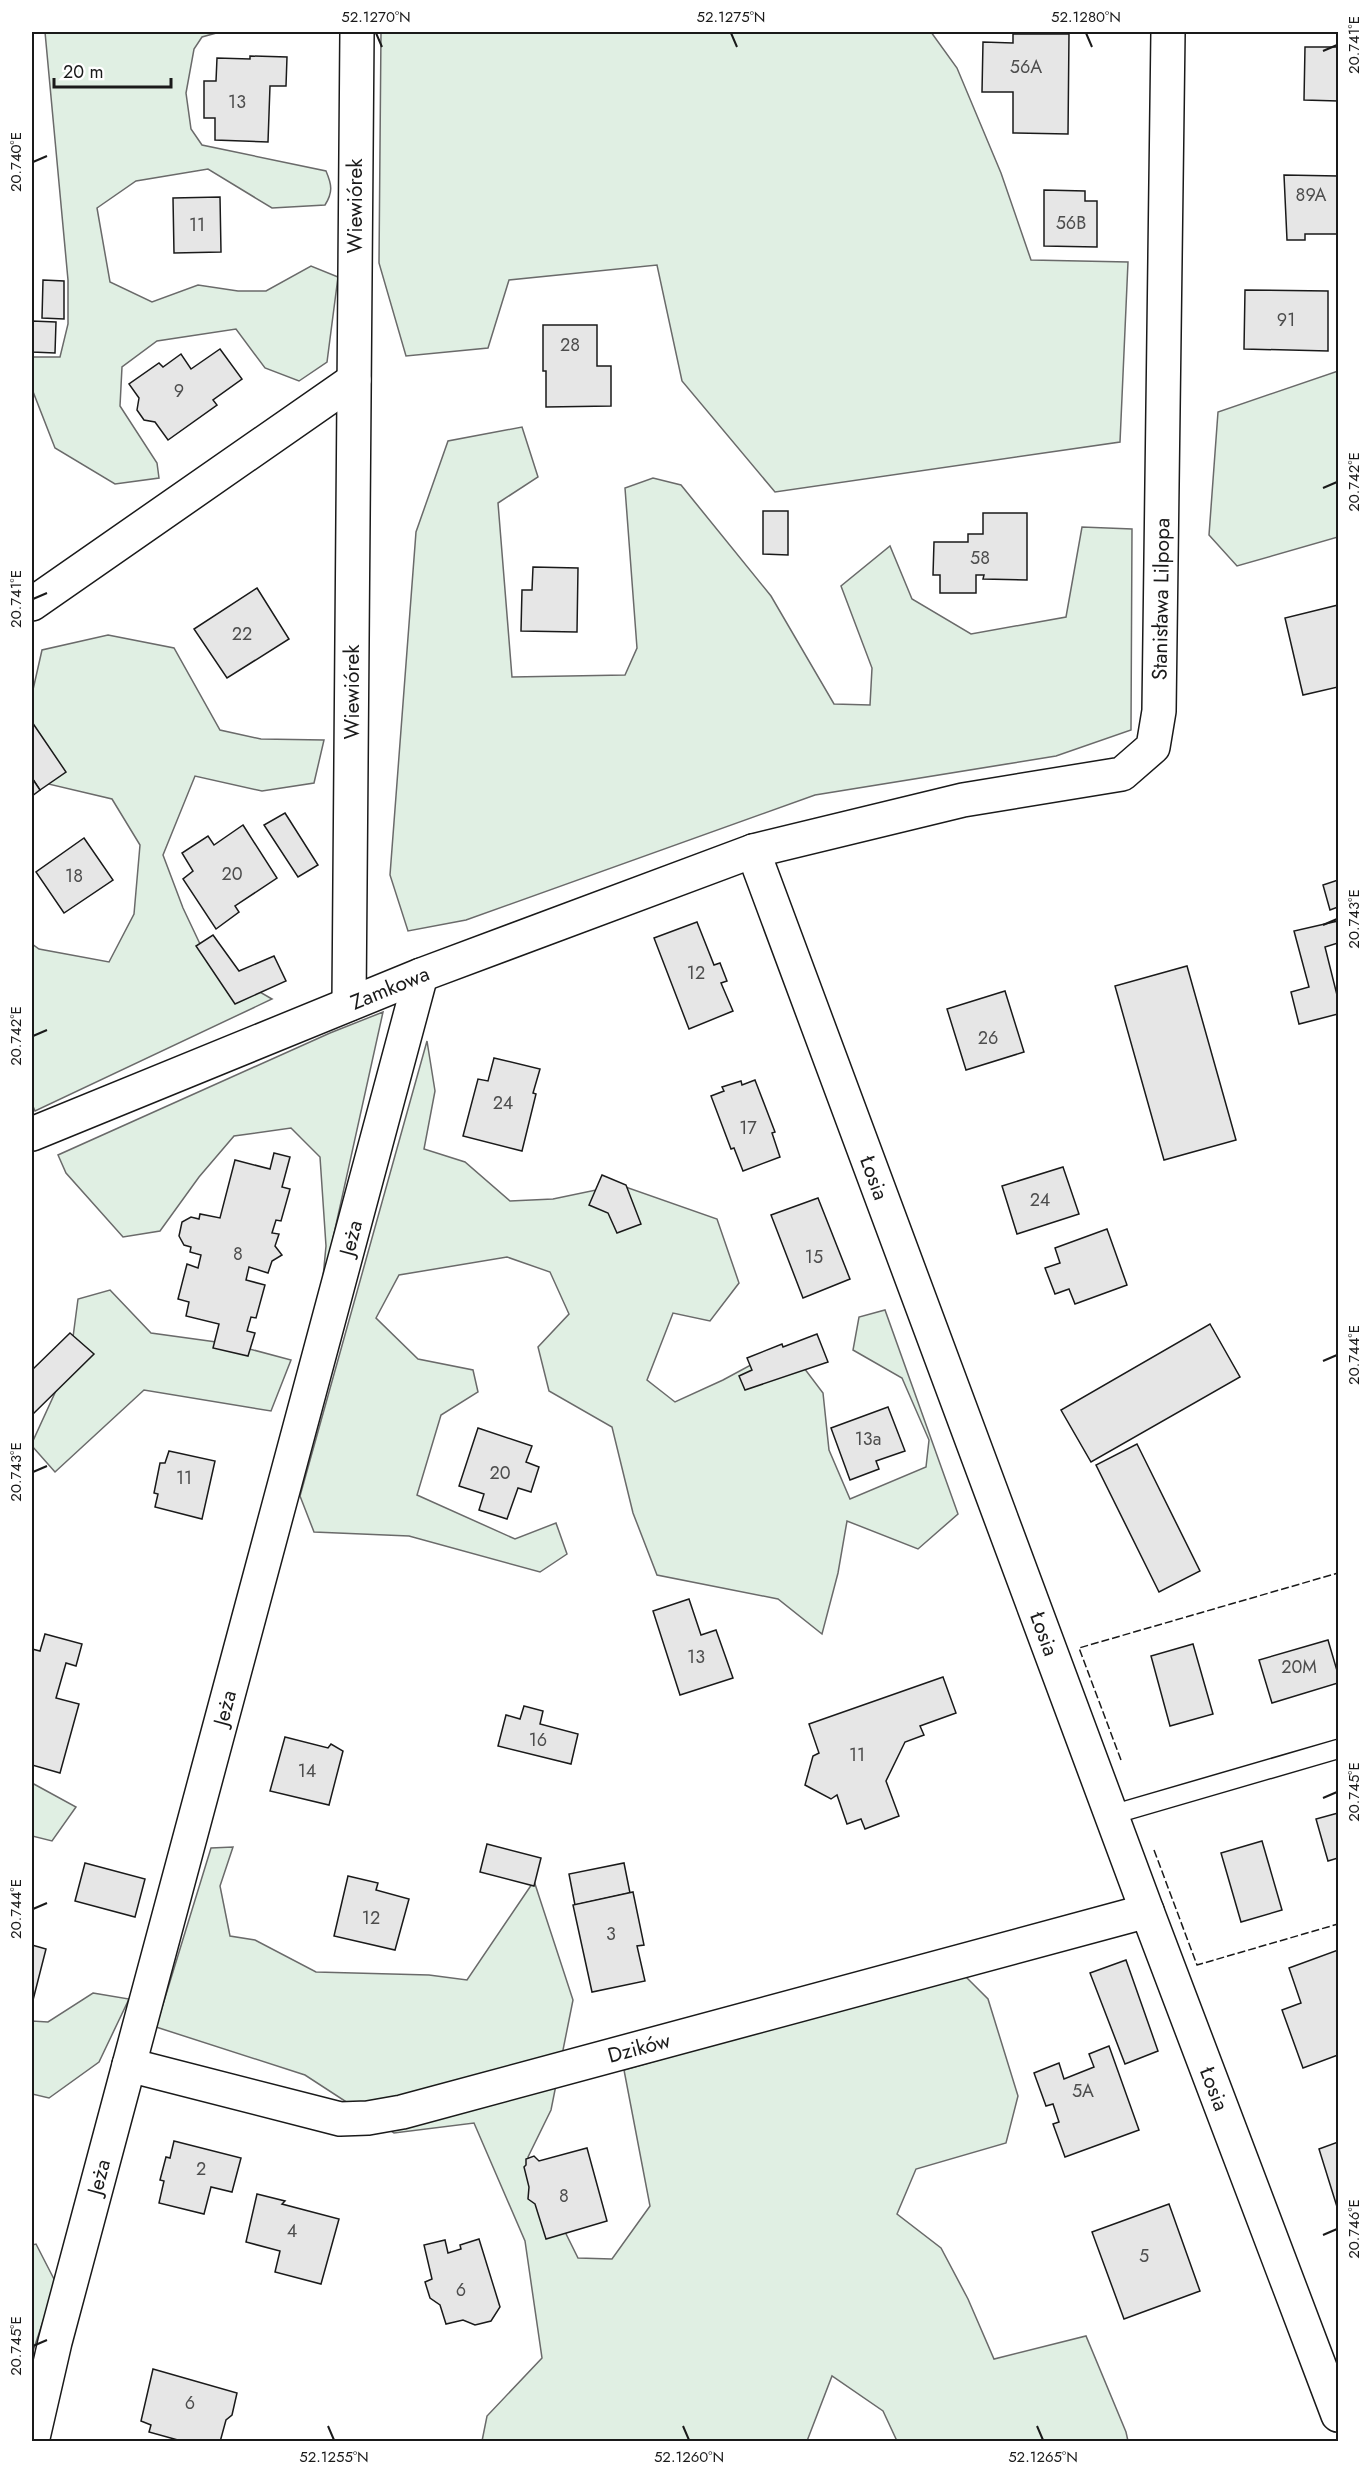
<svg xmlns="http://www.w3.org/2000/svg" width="1370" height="2473" viewBox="0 0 1370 2473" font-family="Jost,sans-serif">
	<rect width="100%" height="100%" fill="#fff"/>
	<g fill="#e0efe3" stroke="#6a6a6a" stroke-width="1.5">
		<path d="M 45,32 L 220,32 L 202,37 L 194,49 L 186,93 L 191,129 L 202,145 L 326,171 C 332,185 333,192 325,205 L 272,208 L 208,169 L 136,181 L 97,208 L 110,282 L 152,302 L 198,285 L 238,291 L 266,291 L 311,266 L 338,277 L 327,362 L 299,381 L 265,368 L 236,329 L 157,341 L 122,367 L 120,406 L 157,463 L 159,478 L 115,484 L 55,448 L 32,389 L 32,357 L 60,357 L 68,324 L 68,280 Z"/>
		<path d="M 381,32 L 931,32 L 957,68 L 1001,173 L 1031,260 L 1128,262 L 1120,442 L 775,492 L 682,381 L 657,265 L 509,280 L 488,348 L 406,356 L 379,263 Z"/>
		<path d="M 1338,371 L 1338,537 L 1237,566 L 1209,535 L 1218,412 Z"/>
		<path d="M 522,427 L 538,477 L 498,503 L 512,677 L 625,675 L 637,648 L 625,488 L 653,478 L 681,485 L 771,596 L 834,704 L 870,705 L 872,668 L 841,586 L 890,546 L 912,599 L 971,634 L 1066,617 L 1082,527 L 1132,529 L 1131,730 L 1056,756 L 815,795 L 466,920 L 408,931 L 390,875 L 416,532 L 448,441 Z"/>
		<path d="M 108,635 L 174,648 L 220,730 L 261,739 L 324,740 L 314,783 L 262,791 L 195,776 L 163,855 L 183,908 L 209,963 L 272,999 L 35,1111 L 32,1104 L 32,944 L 39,949 L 109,962 L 134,914 L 140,845 L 112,799 L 44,783 L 32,721 L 32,694 L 42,650 Z"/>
		<path d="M 383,1012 L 322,1288 L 326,1246 L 320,1157 L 291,1128 L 234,1136 L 199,1177 L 160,1231 L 123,1237 L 66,1173 L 58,1155 L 330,1033 Z"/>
		<path d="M 427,1041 L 435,1091 L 424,1149 L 465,1162 L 510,1201 L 553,1199 L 620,1185 L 717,1219 L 739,1283 L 710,1321 L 673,1313 L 647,1380 L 675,1402 L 723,1380 L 784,1347 L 795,1356 L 823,1393 L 829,1450 L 850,1499 L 926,1467 L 929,1440 L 902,1378 L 853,1350 L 859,1317 L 885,1310 L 958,1514 L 918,1549 L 847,1521 L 838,1573 L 822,1634 L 778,1599 L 657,1575 L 633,1513 L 612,1427 L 549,1391 L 538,1347 L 569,1314 L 550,1272 L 507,1257 L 399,1275 L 376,1318 L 418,1359 L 473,1370 L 478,1392 L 441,1415 L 417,1495 L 515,1539 L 556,1523 L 567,1554 L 540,1572 L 409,1536 L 314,1532 L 300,1496 Z"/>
		<path d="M 110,1290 L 151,1333 L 231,1344 L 291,1360 L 271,1411 L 144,1390 L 55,1472 L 32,1446 L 32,1443 L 70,1360 L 78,1299 Z"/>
		<path d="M 32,1783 L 76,1807 L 52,1841 L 32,1836 Z"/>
		<path d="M 233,1847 L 220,1886 L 230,1936 L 255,1940 L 316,1972 L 429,1975 L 467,1980 L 534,1881 L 573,2000 L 551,2110 L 528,2157 L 578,2258 L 612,2259 L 650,2206 L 624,2070 L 962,1973 L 988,1999 L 1018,2096 L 1006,2143 L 916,2169 L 897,2214 L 941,2248 L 968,2299 L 994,2359 L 1086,2336 L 1126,2432 L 1128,2441 L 897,2441 L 883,2411 L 832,2376 L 807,2441 L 482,2441 L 487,2416 L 542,2358 L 525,2241 L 474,2123 L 394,2133 L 305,2075 L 156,2027 L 211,1848 Z"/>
		<path d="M 93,1993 L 129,1999 L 99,2062 L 49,2098 L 32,2094 L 32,2021 L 48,2022 Z"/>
		<path d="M 36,2244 L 56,2283 L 32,2354 L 32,2245 Z"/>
	</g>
	<g fill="#e6e6e6" stroke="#1a1a1a" stroke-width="1.5">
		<path d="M 1013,34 L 1069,34 L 1068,134 L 1013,133 L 1013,92 L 982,92 L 983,42 L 1013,43 Z"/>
		<path d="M 1305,47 L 1338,47 L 1338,101 L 1304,100 Z"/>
		<path d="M 250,56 L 287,57 L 286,86 L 270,86 L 268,142 L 215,140 L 215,118 L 204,118 L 204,81 L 216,81 L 217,58 L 250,59 Z"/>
		<path d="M 1284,175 L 1338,176 L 1338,234 L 1305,234 L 1305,240 L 1287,240 Z"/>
		<path d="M 1044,190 L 1085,191 L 1085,201 L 1097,201 L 1097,247 L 1044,246 Z"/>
		<path d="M 220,197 L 221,252 L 174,253 L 173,198 Z"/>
		<path d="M 43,280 L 64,281 L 64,319 L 42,318 Z"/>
		<path d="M 1245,290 L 1328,291 L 1328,351 L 1244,349 Z"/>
		<path d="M 32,321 L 56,322 L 55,353 L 32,352 Z"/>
		<path d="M 543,325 L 597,325 L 597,366 L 611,366 L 611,406 L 546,407 L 546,371 L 543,371 Z"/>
		<path d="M 220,349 L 242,379 L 213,400 L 217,405 L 168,440 L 155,422 L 144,420 L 137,410 L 139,398 L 129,384 L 159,363 L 163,367 L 181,354 L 191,369 Z"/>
		<path d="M 763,511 L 788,511 L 788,555 L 763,554 Z"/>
		<path d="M 983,513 L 1027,513 L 1027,580 L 983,579 L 984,575 L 976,575 L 976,593 L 940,593 L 940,575 L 933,575 L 934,542 L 968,542 L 968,534 L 983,534 Z"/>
		<path d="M 533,567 L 578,568 L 577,632 L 521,631 L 522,590 L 532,590 Z"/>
		<path d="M 257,588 L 289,639 L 227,678 L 194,629 Z"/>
		<path d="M 1338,605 L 1338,687 L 1303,695 L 1285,618 Z"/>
		<path d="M 32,722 L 66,772 L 40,790 L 32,778 Z"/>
		<path d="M 32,778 L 40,790 L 32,796 Z"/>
		<path d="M 285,813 L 318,865 L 298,877 L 264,825 Z"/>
		<path d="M 243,825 L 277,878 L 235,906 L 239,912 L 216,929 L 183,879 L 193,871 L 182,853 L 208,836 L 214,845 Z"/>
		<path d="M 84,838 L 113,880 L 64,913 L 36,872 Z"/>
		<path d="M 1338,880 L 1338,907 L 1330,910 L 1323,885 Z"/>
		<path d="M 1338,921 L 1338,943 L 1325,947 L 1338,999 L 1338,1014 L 1299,1024 L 1291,992 L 1309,987 L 1294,931 Z"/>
		<path d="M 697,922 L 714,965 L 720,963 L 727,981 L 721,983 L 733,1011 L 689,1029 L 654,938 Z"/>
		<path d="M 213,935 L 239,971 L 274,956 L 286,981 L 235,1004 L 196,946 Z"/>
		<path d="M 1187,966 L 1236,1140 L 1164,1160 L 1115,986 Z"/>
		<path d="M 1005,991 L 1024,1052 L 966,1070 L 947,1009 Z"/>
		<path d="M 494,1058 L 540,1069 L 533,1093 L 536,1094 L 522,1151 L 463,1136 L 478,1079 L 488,1081 Z"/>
		<path d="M 755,1080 L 775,1132 L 772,1133 L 780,1157 L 743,1171 L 734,1148 L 731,1149 L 711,1096 L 724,1091 L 722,1087 L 741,1081 L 742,1085 Z"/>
		<path d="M 274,1153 L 290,1157 L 282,1187 L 290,1189 L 281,1221 L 276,1220 L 272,1233 L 279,1234 L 275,1246 L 282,1255 L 272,1261 L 268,1273 L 249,1267 L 246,1280 L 265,1285 L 256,1318 L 251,1317 L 247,1331 L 255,1333 L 248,1356 L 213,1348 L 219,1324 L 186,1316 L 189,1302 L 178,1299 L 187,1264 L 198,1268 L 201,1255 L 190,1252 L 191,1247 L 184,1245 L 179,1236 L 182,1222 L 191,1217 L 199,1219 L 200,1214 L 220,1218 L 235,1160 L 270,1169 Z"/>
		<path d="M 1063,1167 L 1079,1214 L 1017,1234 L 1002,1186 Z"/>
		<path d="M 602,1175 L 626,1185 L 641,1224 L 617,1233 L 608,1213 L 589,1205 Z"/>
		<path d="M 818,1198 L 850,1279 L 803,1298 L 771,1215 Z"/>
		<path d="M 1107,1229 L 1127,1285 L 1075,1304 L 1069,1289 L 1055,1294 L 1045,1268 L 1060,1263 L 1055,1248 Z"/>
		<path d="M 1210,1324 L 1240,1377 L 1091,1462 L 1061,1410 Z"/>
		<path d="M 70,1333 L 94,1354 L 32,1415 L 32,1370 Z"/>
		<path d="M 817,1334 L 828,1362 L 745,1390 L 739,1376 L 752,1370 L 747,1358 L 782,1344 L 783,1347 Z"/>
		<path d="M 888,1407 L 905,1451 L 876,1461 L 879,1469 L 850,1480 L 831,1428 Z"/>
		<path d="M 478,1428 L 532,1446 L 526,1462 L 539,1467 L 531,1492 L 518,1488 L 507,1519 L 479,1510 L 484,1494 L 459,1486 Z"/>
		<path d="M 1137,1444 L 1200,1571 L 1159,1592 L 1096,1465 Z"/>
		<path d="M 169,1451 L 215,1461 L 202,1519 L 155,1507 L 158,1494 L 154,1493 L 160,1463 L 165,1463 Z"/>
		<path d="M 689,1599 L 701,1635 L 716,1630 L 733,1678 L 680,1695 L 653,1611 Z"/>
		<path d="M 45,1634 L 82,1644 L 76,1666 L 66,1663 L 56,1698 L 79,1704 L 60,1773 L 32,1765 L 32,1649 L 40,1651 Z"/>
		<path d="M 1328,1640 L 1338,1674 L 1338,1683 L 1272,1703 L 1259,1660 Z"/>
		<path d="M 1193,1644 L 1213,1714 L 1170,1726 L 1151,1656 Z"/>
		<path d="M 943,1677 L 956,1713 L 920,1726 L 924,1735 L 905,1742 L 886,1781 L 899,1816 L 865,1829 L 861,1819 L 847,1824 L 837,1795 L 831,1799 L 805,1785 L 813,1756 L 819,1753 L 809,1724 Z"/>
		<path d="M 524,1706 L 543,1711 L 540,1724 L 578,1734 L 571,1764 L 498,1746 L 506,1715 L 520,1719 Z"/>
		<path d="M 285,1737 L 328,1748 L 331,1744 L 343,1751 L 329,1805 L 270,1791 Z"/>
		<path d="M 1338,1813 L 1338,1858 L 1328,1861 L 1316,1819 Z"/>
		<path d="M 1262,1841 L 1282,1910 L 1241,1922 L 1221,1853 Z"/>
		<path d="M 487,1844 L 541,1858 L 534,1886 L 480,1872 Z"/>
		<path d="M 85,1863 L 145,1879 L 135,1917 L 75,1901 Z"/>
		<path d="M 624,1863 L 630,1893 L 575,1905 L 569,1874 Z"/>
		<path d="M 348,1876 L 378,1883 L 376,1890 L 409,1899 L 395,1950 L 334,1936 Z"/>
		<path d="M 633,1892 L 644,1945 L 637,1946 L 645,1981 L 592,1992 L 573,1905 Z"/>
		<path d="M 32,1945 L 46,1949 L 32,2004 Z"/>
		<path d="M 1338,1950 L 1338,2055 L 1303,2068 L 1282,2010 L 1301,2003 L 1289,1968 Z"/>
		<path d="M 1126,1960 L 1158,2051 L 1125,2064 L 1090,1973 Z"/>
		<path d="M 1109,2046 L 1139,2130 L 1065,2157 L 1053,2124 L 1059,2122 L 1053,2104 L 1046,2106 L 1034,2073 L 1059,2063 L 1064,2079 L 1094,2067 L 1089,2054 Z"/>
		<path d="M 174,2141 L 241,2158 L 232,2192 L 211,2187 L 204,2214 L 159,2203 L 164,2181 L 160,2180 L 166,2157 L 170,2158 Z"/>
		<path d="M 1338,2142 L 1338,2210 L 1319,2149 Z"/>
		<path d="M 587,2148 L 607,2221 L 546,2239 L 535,2204 L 528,2199 L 529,2187 L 524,2167 L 526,2165 L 526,2159 L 534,2156 L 539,2161 Z"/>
		<path d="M 257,2194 L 285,2201 L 282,2204 L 339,2219 L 321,2284 L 275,2272 L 280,2251 L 246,2242 Z"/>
		<path d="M 1169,2204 L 1200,2291 L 1124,2319 L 1092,2232 Z"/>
		<path d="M 479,2239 L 500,2307 L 491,2321 L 475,2325 L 463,2320 L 446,2324 L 440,2305 L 430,2298 L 425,2282 L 432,2279 L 424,2245 L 445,2240 L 448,2253 L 461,2249 L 460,2245 Z"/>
		<path d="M 153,2369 L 237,2393 L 232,2415 L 226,2420 L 220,2442 L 185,2442 L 149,2432 L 151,2425 L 141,2421 Z"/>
	</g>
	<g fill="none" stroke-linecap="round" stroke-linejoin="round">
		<defs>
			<path id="service" d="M 1111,1815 L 1338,1749"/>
			<g id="minor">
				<path d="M 32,604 L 354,380"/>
				<path d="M 753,851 L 1147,1911 L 1338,2415"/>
				<path d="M 349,1004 L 357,32"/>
				<path d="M 32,1134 L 421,975 L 753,851 L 963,800 L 1122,774 L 1153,747 L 1159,711 L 1168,32"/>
				<path d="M 129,2065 L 340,2119 L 368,2118 L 402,2112 L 1147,1911"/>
				<path d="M 32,2442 L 55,2342 L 129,2065 L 421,975"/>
			</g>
		</defs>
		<use href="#service" stroke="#1a1a1a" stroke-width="21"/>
		<use href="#minor" stroke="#1a1a1a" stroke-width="36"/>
		<use href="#service" stroke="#fff" stroke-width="18"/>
		<use href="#minor" stroke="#fff" stroke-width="33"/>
		<g stroke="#1a1a1a" stroke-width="1.5" stroke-dasharray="8 3" stroke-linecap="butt">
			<path d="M 1121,1760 L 1079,1648 L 1338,1573"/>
			<path d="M 1154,1850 L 1197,1965 L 1338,1924"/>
		</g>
	</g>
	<path fill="none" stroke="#1a1a1a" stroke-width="2" d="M 376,33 L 382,47M 731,33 L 737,47M 1086,33 L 1092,47M 1323,51 L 1337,45M 33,162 L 47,156M 1323,488 L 1337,482M 33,599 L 47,593M 1323,925 L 1337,919M 33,1036 L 47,1030M 1323,1361 L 1337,1355M 33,1472 L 47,1466M 1323,1798 L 1337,1792M 33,1909 L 47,1903M 1323,2235 L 1337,2229M 33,2346 L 47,2340M 328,2426 L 334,2440M 683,2426 L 689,2440M 1037,2426 L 1043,2440"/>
	<g text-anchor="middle" stroke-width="4.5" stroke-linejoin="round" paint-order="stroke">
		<g font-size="18" fill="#4d4d4d">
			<text x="1026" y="73">56A</text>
			<text x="237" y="108">13</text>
			<text x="1311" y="201">89A</text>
			<text x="1071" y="229">56B</text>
			<text x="197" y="231">11</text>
			<text x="1286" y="326">91</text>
			<text x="570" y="351">28</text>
			<text x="179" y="397">9</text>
			<text x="980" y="564">58</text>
			<text x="242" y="640">22</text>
			<text x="232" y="880">20</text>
			<text x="74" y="882">18</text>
			<text x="696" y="979">12</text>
			<text x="988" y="1044">26</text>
			<text x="503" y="1109">24</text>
			<text x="748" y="1134">17</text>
			<text x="1040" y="1206">24</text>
			<text x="238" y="1260">8</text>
			<text x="814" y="1263">15</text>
			<text x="868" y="1445">13a</text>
			<text x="500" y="1479">20</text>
			<text x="184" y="1484">11</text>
			<text x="696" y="1663">13</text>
			<text x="1299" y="1673">20M</text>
			<text x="538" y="1746">16</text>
			<text x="857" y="1761">11</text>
			<text x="307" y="1777">14</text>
			<text x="371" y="1924">12</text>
			<text x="611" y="1940">3</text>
			<text x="1083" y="2097">5A</text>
			<text x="201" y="2175">2</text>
			<text x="564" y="2202">8</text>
			<text x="292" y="2237">4</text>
			<text x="1144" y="2262">5</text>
			<text x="461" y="2296">6</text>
			<text x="190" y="2409">6</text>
		</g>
		<g font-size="21" fill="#1a1a1a" stroke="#fff">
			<text transform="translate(355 206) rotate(-90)" y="7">Wiewiórek</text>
			<text transform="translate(1161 599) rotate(-89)" y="7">Stanisława Lilpopa</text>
			<text transform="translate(352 692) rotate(-90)" y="7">Wiewiórek</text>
			<text transform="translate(390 988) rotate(-22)" y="7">Zamkowa</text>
			<text transform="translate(874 1178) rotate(70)" y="7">Łosia</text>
			<text transform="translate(351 1238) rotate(-75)" y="7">Jeża</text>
			<text transform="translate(1044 1634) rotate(70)" y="7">Łosia</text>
			<text transform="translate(225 1708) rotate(-75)" y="7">Jeża</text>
			<text transform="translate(639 2048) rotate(-15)" y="7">Dzików</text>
			<text transform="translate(1214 2089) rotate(69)" y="7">Łosia</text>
			<text transform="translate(99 2177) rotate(-75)" y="7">Jeża</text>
		</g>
	</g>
	<rect width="1370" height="2473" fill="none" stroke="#ffffff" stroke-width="66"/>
	<path d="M54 78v9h117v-9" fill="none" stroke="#1a1a1a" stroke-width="3"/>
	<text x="63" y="78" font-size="18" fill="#1a1a1a" stroke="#ffffff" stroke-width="4.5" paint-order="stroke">20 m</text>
	<rect x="33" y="33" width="1304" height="2407" fill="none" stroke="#1a1a1a" stroke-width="2"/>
	<g font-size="15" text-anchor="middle" fill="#1a1a1a">
		<text x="376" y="22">52.1270°N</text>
		<text x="731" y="22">52.1275°N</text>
		<text x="1086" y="22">52.1280°N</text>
		<text transform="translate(1354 45) rotate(-90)" y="5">20.741°E</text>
		<text transform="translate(16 162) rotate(-90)" y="5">20.740°E</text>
		<text transform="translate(1354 482) rotate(-90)" y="5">20.742°E</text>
		<text transform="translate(16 599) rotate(-90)" y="5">20.741°E</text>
		<text transform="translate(1354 919) rotate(-90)" y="5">20.743°E</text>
		<text transform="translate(16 1036) rotate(-90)" y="5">20.742°E</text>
		<text transform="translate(1354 1355) rotate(-90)" y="5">20.744°E</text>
		<text transform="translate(16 1472) rotate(-90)" y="5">20.743°E</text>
		<text transform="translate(1354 1792) rotate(-90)" y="5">20.745°E</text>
		<text transform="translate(16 1909) rotate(-90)" y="5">20.744°E</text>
		<text transform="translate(1354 2229) rotate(-90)" y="5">20.746°E</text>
		<text transform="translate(16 2346) rotate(-90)" y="5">20.745°E</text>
		<text x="334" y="2462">52.1255°N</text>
		<text x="689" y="2462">52.1260°N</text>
		<text x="1043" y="2462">52.1265°N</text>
	</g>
</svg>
